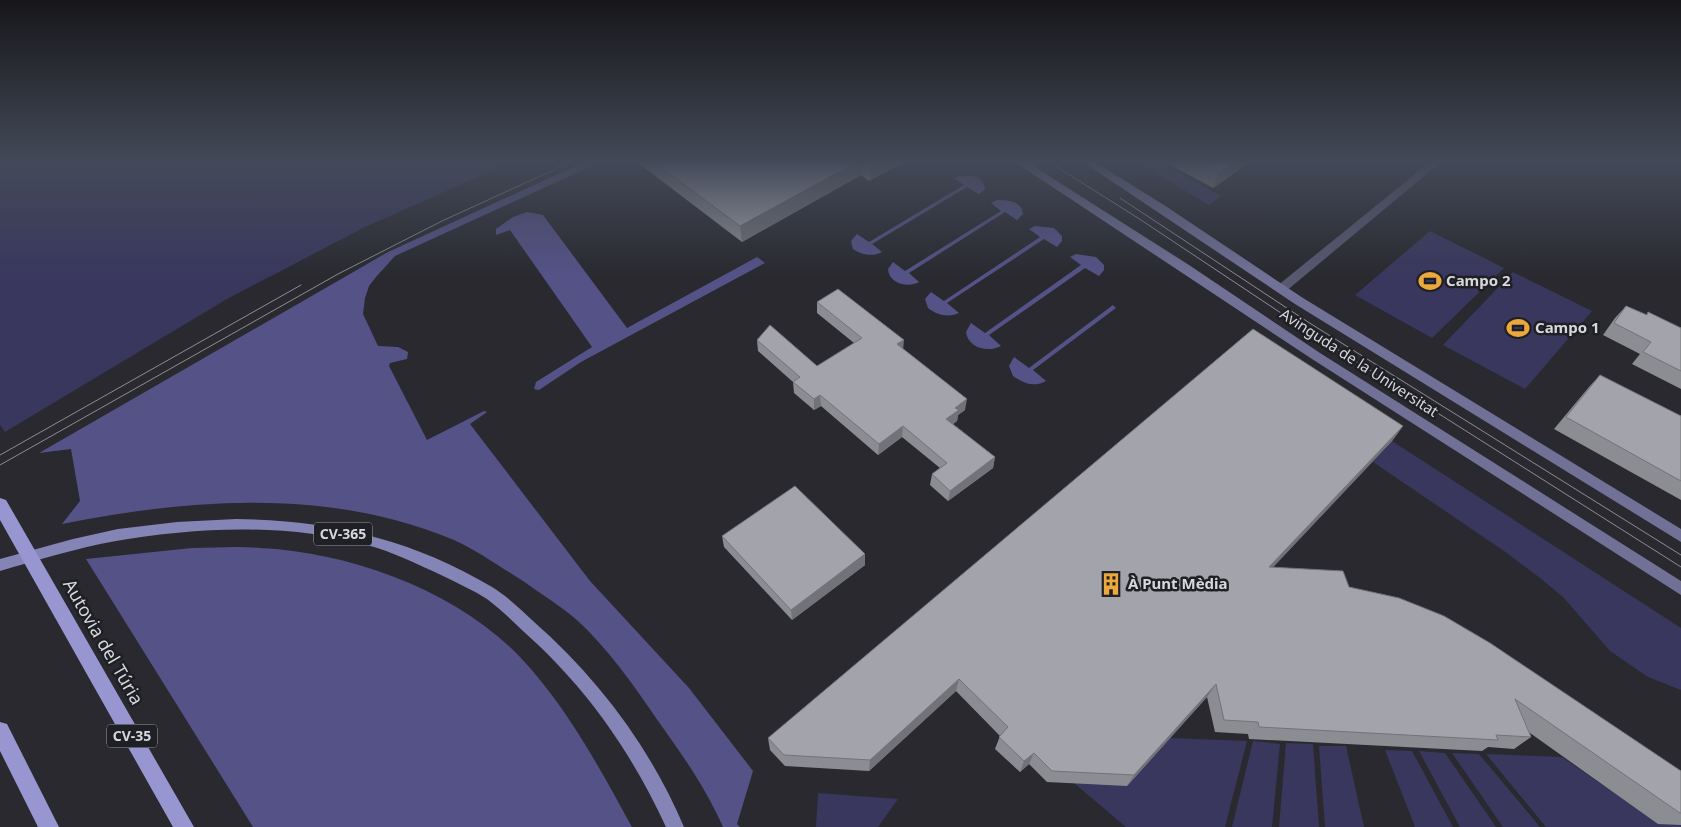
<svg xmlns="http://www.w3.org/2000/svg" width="1681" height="827" viewBox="0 0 1681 827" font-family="'Noto Sans',sans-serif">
	<rect width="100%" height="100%" fill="#29292f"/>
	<g fill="#39375e">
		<path d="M 0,162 L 511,162 L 363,228 L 227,299 L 5,432 L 0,425 Z"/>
		<path d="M 1137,162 L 1159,162 L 1221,196 L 1209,205 Z"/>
		<path d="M 1430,231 L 1504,268 L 1432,338 L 1355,295 Z"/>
		<path d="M 1513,272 L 1592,311 L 1525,389 L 1443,345 Z"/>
		<path d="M 1392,441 L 1681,628 L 1681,690 L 1648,677 L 1610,651 L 1564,598 L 1540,578 L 1504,551 L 1373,462 Z"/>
		<path d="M 1170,738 L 1247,741 L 1225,827 L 1126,827 L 1074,783 Z"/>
		<path d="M 1253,741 L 1280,744 L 1272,827 L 1232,827 Z"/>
		<path d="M 1286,743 L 1313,744 L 1319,827 L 1279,827 Z"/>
		<path d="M 1319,746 L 1346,746 L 1364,827 L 1325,827 Z"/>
		<path d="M 1385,750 L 1412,751 L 1453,827 L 1415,827 Z"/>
		<path d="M 1419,751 L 1445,753 L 1496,827 L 1460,827 Z"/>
		<path d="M 1452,753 L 1479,754 L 1540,827 L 1503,827 Z"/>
		<path d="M 1486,754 L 1562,757 L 1658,823 L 1681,825 L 1681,827 L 1546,827 Z"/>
		<path d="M 818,793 L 898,799 L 878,827 L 816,827 Z"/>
	</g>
	<g fill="#555288">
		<path d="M 584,162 L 600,162 L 395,256 L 376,277 L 369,286 L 365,298 L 363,314 L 378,346 L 398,347 L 408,352 L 407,359 L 390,363 L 389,366 L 427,440 L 484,411 L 487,412 L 470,424 L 590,581 L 689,688 L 753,771 L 737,824 L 740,827 L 723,827 C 706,788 681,753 656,718 C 633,684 608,649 578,621 C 561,606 541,594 523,581 C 500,567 478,551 454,540 C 330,488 191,498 62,524 L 80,501 L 71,449 L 39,453 L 388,252 Z"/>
		<path d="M 961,176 C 971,175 984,176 985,189 L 979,194 L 967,187 L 872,244 L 882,252 C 872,257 862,255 853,249 L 851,241 L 857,234 L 869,242 L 964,185 L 954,178 Z"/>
		<path d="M 997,200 C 1008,200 1022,201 1023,214 L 1017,220 L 1005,212 L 909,273 L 919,282 C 908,288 889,284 888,269 L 893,262 L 905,271 L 1001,211 L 991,203 Z"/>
		<path d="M 527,212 L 543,215 L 627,328 L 757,257 L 765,263 L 581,362 L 539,390 L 534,389 L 536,382 L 592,347 L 510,230 L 496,235 L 496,229 L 513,217 Z"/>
		<path d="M 1035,226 L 1054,228 L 1062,236 L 1062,241 L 1057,247 L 1044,239 L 947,303 L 959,313 C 948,318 937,315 928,308 L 925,299 L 931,292 L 944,301 L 1040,237 L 1029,229 Z"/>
		<path d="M 1076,254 L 1096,257 L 1104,265 L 1104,270 L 1099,276 L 1085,268 L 989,335 L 1001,346 C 988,353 968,348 966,332 L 971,323 L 985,333 L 1081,265 L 1070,257 Z"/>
		<path d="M 1113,305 L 1116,308 L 1033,370 L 1046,381 C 1034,388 1023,383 1013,376 L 1009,366 L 1014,357 L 1029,368 Z"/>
		<path d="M 192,548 C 215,548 238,546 260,548 C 350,552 457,591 520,657 C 567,707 599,767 632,827 L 253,827 L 86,559 Z"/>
	</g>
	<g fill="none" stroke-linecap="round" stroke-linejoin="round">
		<path fill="#585870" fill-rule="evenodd" d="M 1430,162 L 1441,162 L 1285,292 L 1277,292 L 1275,289 L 1277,286 Z"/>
		<g fill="#717197" fill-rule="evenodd">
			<path d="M 1015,162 L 1027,162 L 1189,265 L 1320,353 L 1681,581 L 1681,595 L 1312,359 Z"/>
			<path d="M 1083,162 L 1095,162 L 1164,205 L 1303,298 L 1681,529 L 1681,542 L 1295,304 Z"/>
		</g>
		<path fill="#8584b6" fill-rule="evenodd" d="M 236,519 C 329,520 412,539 492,587 C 507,596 520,609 533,621 C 598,678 650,747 684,827 L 666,827 C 630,750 587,688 523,631 C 512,620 500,609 487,599 C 473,590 457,583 441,575 C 417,564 393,552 367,545 C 287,523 197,527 116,541 C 77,548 38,560 0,571 L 0,559 L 73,539 L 118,529 L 177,522 Z"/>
		<g fill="#9796d1" fill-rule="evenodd">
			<path d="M 0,498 L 6,500 L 194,827 L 173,827 L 0,520 Z"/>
			<path d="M 0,722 L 7,724 L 59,827 L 38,827 L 0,751 Z"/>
		</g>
		<g stroke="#8c8c91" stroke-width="1">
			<path d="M 1049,162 L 1138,218 L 1308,331 L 1681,567"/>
			<path d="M 1120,198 L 1308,322 L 1681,555"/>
			<path d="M 0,455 L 301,285"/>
			<path d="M 0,465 L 338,274 L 442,221 L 571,162"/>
		</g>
	</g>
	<g fill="#8c8d93">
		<path d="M 637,162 L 904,162 L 869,181 L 861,175 L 742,242 Z"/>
		<path d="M 1165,162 L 1250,162 L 1213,188 Z"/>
		<path d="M 817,302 L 903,349 L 965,410 L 958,415 L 957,421 L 953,424 L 995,457 L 993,468 L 948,501 L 930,485 L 932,474 L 940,468 L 902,437 L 878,455 L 821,406 L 814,410 L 794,393 L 793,382 L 758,351 L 757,340 L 817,366 L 854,343 L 817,313 Z"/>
		<path d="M 1626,306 L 1646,315 L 1648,312 L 1681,328 L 1681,389 L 1632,364 L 1640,354 L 1603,335 L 1615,318 Z"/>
		<path d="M 1600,375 L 1681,416 L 1681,500 L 1554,429 L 1589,387 Z"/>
		<path d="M 1403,426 L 1392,441 L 1273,567 L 1349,587 L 1681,771 L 1681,825 L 1658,824 L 1530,733 L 1531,737 L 1514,749 L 1488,747 L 1482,751 L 1249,739 L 1248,734 L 1215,732 L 1207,697 L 1127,786 L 1047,782 L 1029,764 L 1020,772 L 995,749 L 1000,736 L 956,691 L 869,771 L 785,766 L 770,750 L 768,738 Z"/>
		<path d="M 722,536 L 865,565 L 792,620 L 724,547 Z"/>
	</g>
	<g fill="#727378">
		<path d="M 857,162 L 861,162 L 861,175 L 742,242 L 740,226 Z"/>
		<path d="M 876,162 L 904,162 L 869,181 L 870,165 Z"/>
		<path d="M 1234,162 L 1250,162 L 1213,188 L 1219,172 Z"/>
		<path d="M 904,340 L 903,351 L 897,344 Z"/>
		<path d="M 820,395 L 821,406 L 814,410 L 814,399 Z"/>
		<path d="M 967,399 L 965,410 L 958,415 L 957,421 L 945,430 L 946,419 L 955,408 Z"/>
		<path d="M 903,426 L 902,437 L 878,455 L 879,444 Z"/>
		<path d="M 1403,426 L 1392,441 L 1260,581 L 1269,567 Z"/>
		<path d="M 995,457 L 993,468 L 948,501 L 950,491 Z"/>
		<path d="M 865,554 L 865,565 L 792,620 L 791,610 Z"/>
		<path d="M 959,679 L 956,691 L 869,771 L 870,760 Z"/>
		<path d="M 1216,684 L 1207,697 L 1127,786 L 1134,775 Z"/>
		<path d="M 1034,753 L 1029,764 L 1020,772 L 1024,761 Z"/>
	</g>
	<g fill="#a3a4ab" stroke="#727378">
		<path d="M 654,162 L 857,162 L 740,226 Z"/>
		<path d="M 864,162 L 876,162 L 870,165 Z"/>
		<path d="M 1200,162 L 1234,162 L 1219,172 Z"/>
		<path d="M 838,289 L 904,340 L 897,344 L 967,399 L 955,408 L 959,410 L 946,419 L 995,457 L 950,491 L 932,474 L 947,463 L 903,426 L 879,444 L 820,395 L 814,399 L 793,382 L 800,377 L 757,340 L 770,325 L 817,366 L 862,338 L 817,302 Z"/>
		<path d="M 1626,306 L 1647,315 L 1648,312 L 1681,328 L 1681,371 L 1643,352 L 1651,342 L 1614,323 Z"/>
		<path d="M 1253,329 L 1403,426 L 1269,567 L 1343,571 L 1349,587 L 1399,598 L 1444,616 L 1490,643 L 1681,771 L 1681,813 L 1680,813 L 1515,699 L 1531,737 L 1496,735 L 1498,740 L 1259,727 L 1258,722 L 1224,720 L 1216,684 L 1134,775 L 1052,771 L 1034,753 L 1024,761 L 999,737 L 1008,727 L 959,679 L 870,760 L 784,755 L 768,738 Z"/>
		<path d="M 1600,375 L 1681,416 L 1681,481 L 1566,417 Z"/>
		<path d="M 795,486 L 865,554 L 791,610 L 722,536 Z"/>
	</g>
	<linearGradient id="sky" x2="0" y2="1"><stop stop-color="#17171a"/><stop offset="0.58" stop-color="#434958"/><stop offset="1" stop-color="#434958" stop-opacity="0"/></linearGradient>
	<rect width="1681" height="278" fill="url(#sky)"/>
	<defs>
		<symbol id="stadium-bare" viewBox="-9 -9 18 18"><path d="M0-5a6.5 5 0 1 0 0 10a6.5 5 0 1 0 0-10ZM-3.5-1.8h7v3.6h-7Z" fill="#eda83b" stroke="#1f2025" stroke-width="2.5" paint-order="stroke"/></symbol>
		<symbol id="building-bare" viewBox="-9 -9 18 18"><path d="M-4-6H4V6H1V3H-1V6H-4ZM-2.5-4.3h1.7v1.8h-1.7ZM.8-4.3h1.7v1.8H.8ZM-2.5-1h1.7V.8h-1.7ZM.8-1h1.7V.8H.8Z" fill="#eda83b" stroke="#1f2025" stroke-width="2.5" paint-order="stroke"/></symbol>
	</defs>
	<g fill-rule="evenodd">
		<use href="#stadium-bare" x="1414" y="265" width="32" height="32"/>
		<use href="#stadium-bare" x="1502" y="312" width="32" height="32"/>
		<use href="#building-bare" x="1095" y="568" width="32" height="32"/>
	</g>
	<g text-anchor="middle" stroke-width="5" stroke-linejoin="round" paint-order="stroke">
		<g fill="#1f2025" stroke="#a0a1a5" stroke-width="1">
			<rect x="314" y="522.5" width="58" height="23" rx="4"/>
			<rect x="107" y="724.5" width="50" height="23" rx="4"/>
		</g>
		<g font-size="14" font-weight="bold" fill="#d8d8dc">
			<text x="343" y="539">CV-365</text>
			<text x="132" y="741">CV-35</text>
		</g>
		<g font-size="15" font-weight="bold" fill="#d8d8dc" stroke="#1f2025" text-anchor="start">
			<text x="1446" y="286">Campo 2</text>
			<text x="1535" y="333">Campo 1</text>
			<text x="1128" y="589">À Punt Mèdia</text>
		</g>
		<g font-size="15" fill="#d8d8dc" stroke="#1f2025">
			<text transform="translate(1359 363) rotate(33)" y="5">Avinguda de la Universitat</text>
		</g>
		<g font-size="18" fill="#d8d8dc" stroke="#1f2025">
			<text transform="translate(103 642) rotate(60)" y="6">Autovia del Túria</text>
		</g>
	</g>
</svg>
